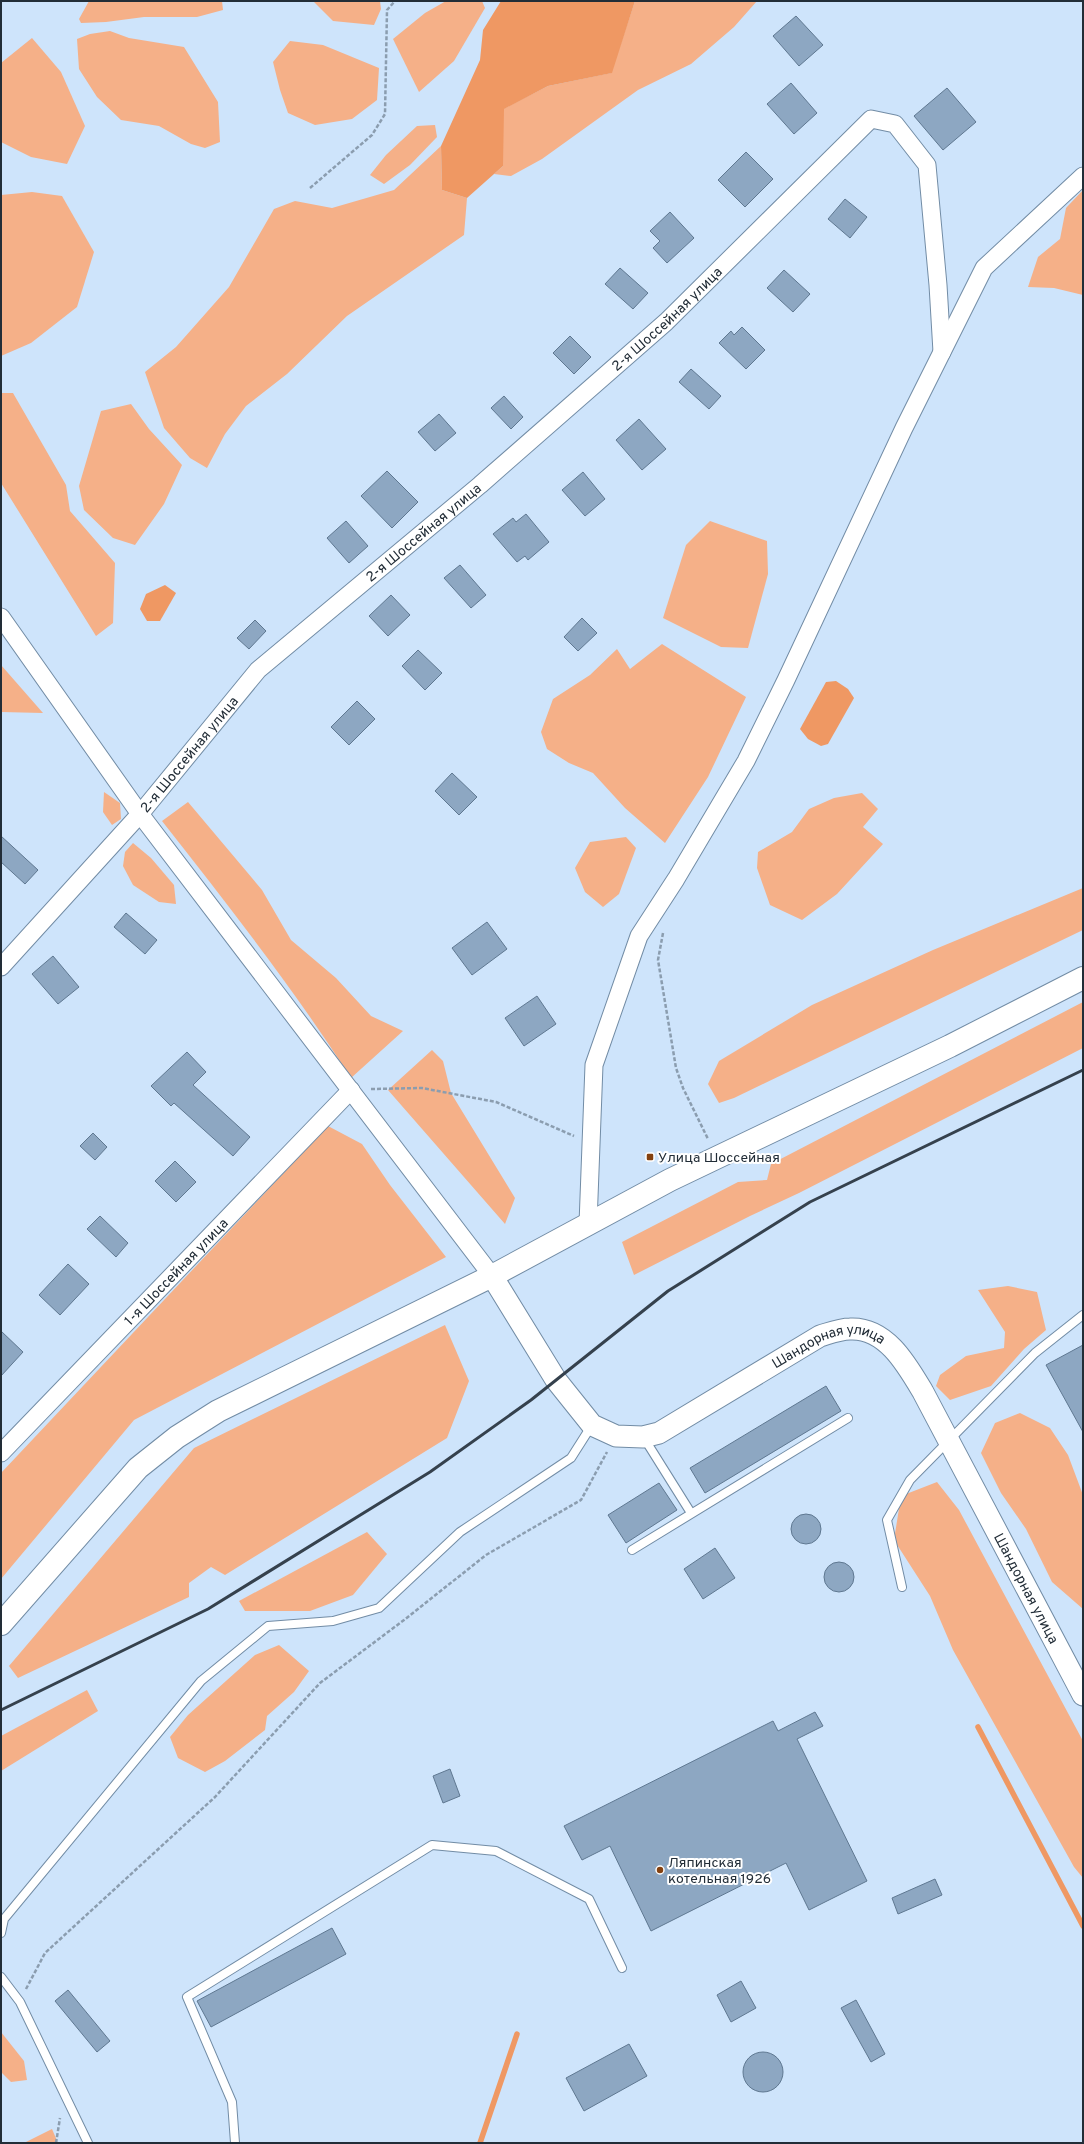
<svg xmlns="http://www.w3.org/2000/svg" width="1084" height="2144" viewBox="0 0 1084 2144" font-family="Overpass,sans-serif">
	<rect width="100%" height="100%" fill="#cee4fb"/>
	<g fill="#f5b088">
		<path d="M 89,1 L 222,1 L 223,10 L 197,17 L 144,17 L 106,22 L 81,23 L 79,19 Z"/>
		<path d="M 313,1 L 380,1 L 381,9 L 374,25 L 333,21 Z"/>
		<path d="M 446,1 L 482,1 L 485,8 L 454,61 L 419,92 L 393,39 L 425,13 Z"/>
		<path d="M 635,1 L 757,1 L 734,27 L 691,64 L 638,90 L 542,159 L 511,176 L 494,174 L 503,166 L 503,109 L 548,86 L 611,73 Z"/>
		<path d="M 110,31 L 129,38 L 184,47 L 218,102 L 220,142 L 205,148 L 191,144 L 159,126 L 121,120 L 97,97 L 79,69 L 77,39 L 90,34 Z"/>
		<path d="M 32,38 L 61,72 L 85,126 L 67,164 L 31,157 L 1,142 L 1,63 Z"/>
		<path d="M 290,41 L 323,45 L 379,68 L 377,100 L 352,119 L 315,125 L 288,113 L 280,90 L 273,62 Z"/>
		<path d="M 435,125 L 437,137 L 410,165 L 384,184 L 370,175 L 386,155 L 417,126 Z"/>
		<path d="M 441,146 L 442,190 L 467,198 L 464,235 L 347,316 L 287,374 L 246,406 L 225,434 L 207,468 L 190,458 L 164,428 L 145,372 L 176,347 L 229,287 L 274,209 L 295,201 L 332,208 L 394,190 Z"/>
		<path d="M 1083,190 L 1083,295 L 1054,288 L 1028,287 L 1038,257 L 1060,239 L 1066,208 Z"/>
		<path d="M 32,192 L 62,196 L 94,252 L 77,307 L 31,343 L 1,356 L 1,195 Z"/>
		<path d="M 1,393 L 13,393 L 66,485 L 70,511 L 115,563 L 113,623 L 96,636 L 1,483 Z"/>
		<path d="M 131,404 L 149,429 L 182,465 L 164,504 L 135,545 L 113,538 L 84,510 L 79,486 L 101,411 Z"/>
		<path d="M 710,521 L 767,541 L 768,574 L 748,648 L 721,647 L 663,618 L 686,545 Z"/>
		<path d="M 662,644 L 746,697 L 708,777 L 665,843 L 625,808 L 593,773 L 569,763 L 547,749 L 541,732 L 553,699 L 590,675 L 617,649 L 630,669 Z"/>
		<path d="M 1,665 L 43,713 L 1,712 Z"/>
		<path d="M 104,792 L 120,803 L 121,819 L 112,825 L 103,812 Z"/>
		<path d="M 862,793 L 878,809 L 863,827 L 883,844 L 837,894 L 802,920 L 770,905 L 757,868 L 758,852 L 792,832 L 809,809 L 834,798 Z"/>
		<path d="M 188,802 L 262,890 L 291,940 L 336,978 L 371,1016 L 403,1031 L 351,1078 C 293,988 228,905 162,821 Z"/>
		<path d="M 626,837 L 636,848 L 619,894 L 603,907 L 585,892 L 575,868 L 590,842 Z"/>
		<path d="M 133,843 L 151,858 L 174,885 L 176,904 L 159,902 L 133,885 L 123,866 L 125,852 Z"/>
		<path d="M 1083,888 L 1083,930 L 734,1098 L 719,1103 L 708,1084 L 719,1061 L 812,1005 L 933,950 Z"/>
		<path d="M 1083,1002 L 1083,1048 L 799,1193 L 750,1216 L 634,1275 L 622,1242 L 738,1182 L 767,1180 L 771,1164 Z"/>
		<path d="M 432,1050 L 443,1061 L 451,1093 L 515,1198 L 505,1224 L 388,1090 Z"/>
		<path d="M 328,1126 L 362,1144 L 390,1185 L 446,1257 L 134,1420 L 1,1579 L 1,1473 Z"/>
		<path d="M 1008,1286 L 1037,1292 L 1046,1330 L 1024,1349 L 991,1386 L 950,1400 L 936,1386 L 940,1375 L 966,1356 L 1004,1348 L 1005,1332 L 978,1290 Z"/>
		<path d="M 445,1325 L 469,1381 L 447,1438 L 225,1575 L 211,1567 L 189,1583 L 189,1597 L 18,1678 L 9,1666 L 194,1448 Z"/>
		<path d="M 1020,1413 L 1050,1428 L 1068,1455 L 1083,1495 L 1083,1609 L 1052,1582 L 1026,1529 L 1001,1493 L 981,1453 L 995,1423 Z"/>
		<path d="M 937,1482 L 959,1510 L 1083,1741 L 1083,1878 L 1074,1867 L 953,1650 L 930,1596 L 894,1540 L 901,1496 Z"/>
		<path d="M 367,1532 L 387,1554 L 353,1595 L 310,1611 L 245,1611 L 239,1601 Z"/>
		<path d="M 279,1645 L 309,1671 L 294,1692 L 267,1716 L 265,1730 L 225,1761 L 205,1772 L 178,1758 L 170,1737 L 188,1715 L 255,1655 Z"/>
		<path d="M 87,1690 L 98,1711 L 1,1771 L 1,1736 Z"/>
		<path d="M 1,2032 L 24,2061 L 27,2080 L 11,2082 L 1,2072 Z"/>
		<path d="M 52,2129 L 58,2143 L 24,2143 Z"/>
	</g>
	<g fill="#ef9863">
		<path d="M 501,1 L 635,1 L 612,73 L 548,86 L 504,109 L 503,166 L 467,198 L 442,190 L 441,146 L 480,60 L 483,30 Z"/>
		<path d="M 165,585 L 176,593 L 160,621 L 147,621 L 140,609 L 146,594 Z"/>
		<path d="M 836,681 L 848,689 L 854,698 L 828,744 L 821,746 L 808,739 L 800,729 L 826,682 Z"/>
	</g>
	<g fill="none" stroke-linecap="round" stroke-linejoin="round">
		<g stroke="#ef9863" stroke-width="5.5">
			<path d="M 978,1727 L 1083,1926"/>
			<path d="M 480,2143 L 517,2034"/>
		</g>
	</g>
	<g fill="#8da7c2" stroke="#5f7891">
		<path d="M 796,16 L 823,45 L 799,66 L 773,36 Z"/>
		<path d="M 791,83 L 817,113 L 794,134 L 767,104 Z"/>
		<path d="M 947,88 L 976,122 L 943,150 L 914,116 Z"/>
		<path d="M 746,152 L 773,179 L 745,207 L 718,180 Z"/>
		<path d="M 845,199 L 867,217 L 850,238 L 828,219 Z"/>
		<path d="M 670,212 L 694,238 L 667,263 L 653,248 L 660,241 L 650,231 Z"/>
		<path d="M 620,268 L 648,293 L 633,309 L 605,284 Z"/>
		<path d="M 784,270 L 810,294 L 793,312 L 767,288 Z"/>
		<path d="M 742,327 L 765,350 L 746,369 L 719,343 L 731,331 L 734,335 Z"/>
		<path d="M 570,336 L 591,357 L 574,374 L 553,353 Z"/>
		<path d="M 691,369 L 721,396 L 709,409 L 679,382 Z"/>
		<path d="M 504,396 L 523,417 L 511,429 L 491,408 Z"/>
		<path d="M 439,414 L 456,433 L 435,451 L 418,432 Z"/>
		<path d="M 639,419 L 666,449 L 642,470 L 616,440 Z"/>
		<path d="M 387,471 L 418,502 L 392,528 L 361,496 Z"/>
		<path d="M 583,472 L 605,499 L 585,516 L 562,490 Z"/>
		<path d="M 526,514 L 549,542 L 528,560 L 525,556 L 517,562 L 493,534 L 513,518 L 516,522 Z"/>
		<path d="M 346,521 L 368,546 L 349,563 L 327,538 Z"/>
		<path d="M 460,565 L 486,595 L 471,608 L 444,578 Z"/>
		<path d="M 391,595 L 410,615 L 388,636 L 369,616 Z"/>
		<path d="M 582,618 L 597,633 L 578,651 L 564,637 Z"/>
		<path d="M 255,620 L 266,631 L 249,649 L 237,638 Z"/>
		<path d="M 418,650 L 442,673 L 425,690 L 402,666 Z"/>
		<path d="M 357,701 L 375,719 L 349,745 L 331,727 Z"/>
		<path d="M 452,773 L 477,797 L 459,815 L 435,791 Z"/>
		<path d="M 1,836 L 38,870 L 25,884 L 1,862 Z"/>
		<path d="M 126,913 L 157,940 L 145,954 L 114,927 Z"/>
		<path d="M 487,922 L 507,949 L 472,975 L 452,948 Z"/>
		<path d="M 53,956 L 79,987 L 58,1004 L 32,974 Z"/>
		<path d="M 537,996 L 556,1024 L 524,1046 L 505,1018 Z"/>
		<path d="M 187,1052 L 206,1072 L 193,1085 L 250,1137 L 233,1156 L 174,1103 L 171,1106 L 151,1086 Z"/>
		<path d="M 93,1133 L 107,1147 L 95,1160 L 80,1146 Z"/>
		<path d="M 175,1161 L 196,1182 L 176,1202 L 155,1181 Z"/>
		<path d="M 100,1216 L 128,1243 L 116,1257 L 87,1229 Z"/>
		<path d="M 68,1264 L 89,1284 L 60,1315 L 39,1295 Z"/>
		<path d="M 1,1331 L 23,1352 L 1,1376 Z"/>
		<path d="M 1083,1345 L 1083,1432 L 1046,1365 Z"/>
		<path d="M 826,1386 L 841,1411 L 705,1493 L 690,1468 Z"/>
		<path d="M 659,1483 L 677,1510 L 626,1543 L 608,1515 Z"/>
		<circle cx="806" cy="1529" r="15"/>
		<path d="M 715,1548 L 735,1578 L 703,1599 L 684,1569 Z"/>
		<circle cx="839" cy="1577" r="15"/>
		<path d="M 815,1712 L 823,1726 L 797,1739 L 867,1881 L 809,1910 L 786,1863 L 651,1931 L 610,1846 L 582,1860 L 564,1826 L 773,1721 L 778,1731 Z"/>
		<path d="M 450,1769 L 460,1796 L 443,1803 L 433,1776 Z"/>
		<path d="M 935,1879 L 942,1895 L 898,1914 L 892,1898 Z"/>
		<path d="M 332,1928 L 346,1954 L 211,2027 L 197,2001 Z"/>
		<path d="M 741,1981 L 756,2008 L 731,2022 L 717,1995 Z"/>
		<path d="M 68,1990 L 110,2041 L 97,2052 L 55,2001 Z"/>
		<path d="M 856,2000 L 885,2054 L 871,2062 L 841,2008 Z"/>
		<path d="M 629,2044 L 647,2076 L 584,2111 L 566,2078 Z"/>
		<circle cx="763" cy="2072" r="20"/>
	</g>
	<g fill="none" stroke-linecap="round" stroke-linejoin="round">
		<defs>
			<g id="service">
				<path d="M 644,1438 L 691,1513"/>
				<path d="M 632,1550 L 848,1418"/>
				<path d="M 902,1587 L 887,1520 L 910,1480 L 1035,1353 L 1083,1315"/>
				<path d="M 1,1933 L 4,1919 L 201,1681 L 268,1626 L 333,1621 L 379,1608 L 460,1532 L 571,1458 L 592,1425"/>
				<path d="M 1,1977 L 20,2002 L 88,2143"/>
				<path d="M 235,2143 L 232,2102 L 187,1997 L 432,1845 L 496,1851 L 589,1899 L 622,1968"/>
			</g>
			<g id="minor">
				<path d="M 1,617 L 140,814 L 492,1276"/>
				<path id="s1" d="M 1,967 L 140,814 L 258,670 L 480,485 L 666,322 L 871,119 L 895,124 L 927,165 L 938,285 L 942,352"/>
				<path d="M 588,1224 L 594,1065 L 639,936 L 676,879 L 746,761 L 786,680 L 904,428 L 984,268 L 1083,176"/>
				<path id="s2" d="M 1,1453 L 351,1090"/>
			</g>
			<g id="tertiary">
				<path id="s3" d="M 492,1276 L 556,1380 L 592,1425 L 616,1436 L 643,1437 L 659,1433 L 820,1336 C 830,1333 840,1329 850,1329 C 886,1327 907,1365 923,1392 L 1083,1695"/>
			</g>
			<path id="secondary" d="M 1,1624 L 138,1468 L 177,1437 L 218,1411 L 492,1276 L 670,1180 L 950,1046 L 1083,978"/>
		</defs>
		<use href="#service" stroke="#728ca5" stroke-width="10"/>
		<use href="#minor" stroke="#728ca5" stroke-width="19"/>
		<use href="#tertiary" stroke="#728ca5" stroke-width="23"/>
		<use href="#secondary" stroke="#728ca5" stroke-width="24"/>
		<g stroke="#8b9daf" stroke-width="2.5" stroke-dasharray="4 2" stroke-linecap="butt">
			<path d="M 310,188 L 372,135 L 385,114 L 387,10 L 395,1"/>
			<path d="M 663,933 L 658,960 L 676,1068 L 683,1088 L 708,1139"/>
			<path d="M 371,1089 L 422,1088 L 496,1102 L 574,1136"/>
			<path d="M 26,1989 L 45,1953 L 215,1797 L 320,1683 L 404,1620 L 486,1555 L 581,1500 L 607,1452"/>
			<path d="M 56,2143 L 60,2118"/>
		</g>
		<use href="#service" stroke="#fff" stroke-width="8"/>
		<use href="#minor" stroke="#fff" stroke-width="17"/>
		<use href="#tertiary" stroke="#fff" stroke-width="21"/>
		<use href="#secondary" stroke="#fff" stroke-width="22"/>
		<path stroke="#35414d" stroke-width="3" d="M 1,1710 L 208,1609 L 430,1472 L 531,1400 L 668,1291 L 810,1202 L 1083,1070"/>
	</g>
	<g fill="#844211" stroke="#fff" stroke-width="1.5">
		<rect x="646" y="1153" width="8" height="8" rx="2"/>
		<circle cx="660" cy="1870" r="4"/>
	</g>
	<g text-anchor="middle" stroke-width="4" stroke-linejoin="round" paint-order="stroke">
		<g font-size="14" fill="#222d37" stroke="#fff">
			<text dy="5" stroke="none"><textPath href="#s1" startOffset="932">2-я Шоссейная улица</textPath></text>
			<text dy="5" stroke="none"><textPath href="#s1" startOffset="608">2-я Шоссейная улица</textPath></text>
			<text dy="5" stroke="none"><textPath href="#s1" startOffset="284">2-я Шоссейная улица</textPath></text>
			<text dy="5" stroke="none"><textPath href="#s2" startOffset="252">1-я Шоссейная улица</textPath></text>
			<text dy="5" stroke="none"><textPath href="#s3" startOffset="444">Шандорная улица</textPath></text>
			<text dy="5" stroke="none"><textPath href="#s3" startOffset="792">Шандорная улица</textPath></text>
		</g>
		<g font-size="14" fill="#222d37" stroke="#fff" text-anchor="start">
			<text x="658" y="1162">Улица Шоссейная</text>
			<text x="668" y="1867">Ляпинская<tspan x="668" dy="16">котельная 1926</tspan></text>
		</g>
	</g>
	<rect width="1084" height="2144" fill="none" stroke="#222d37" stroke-width="4"/>
</svg>
